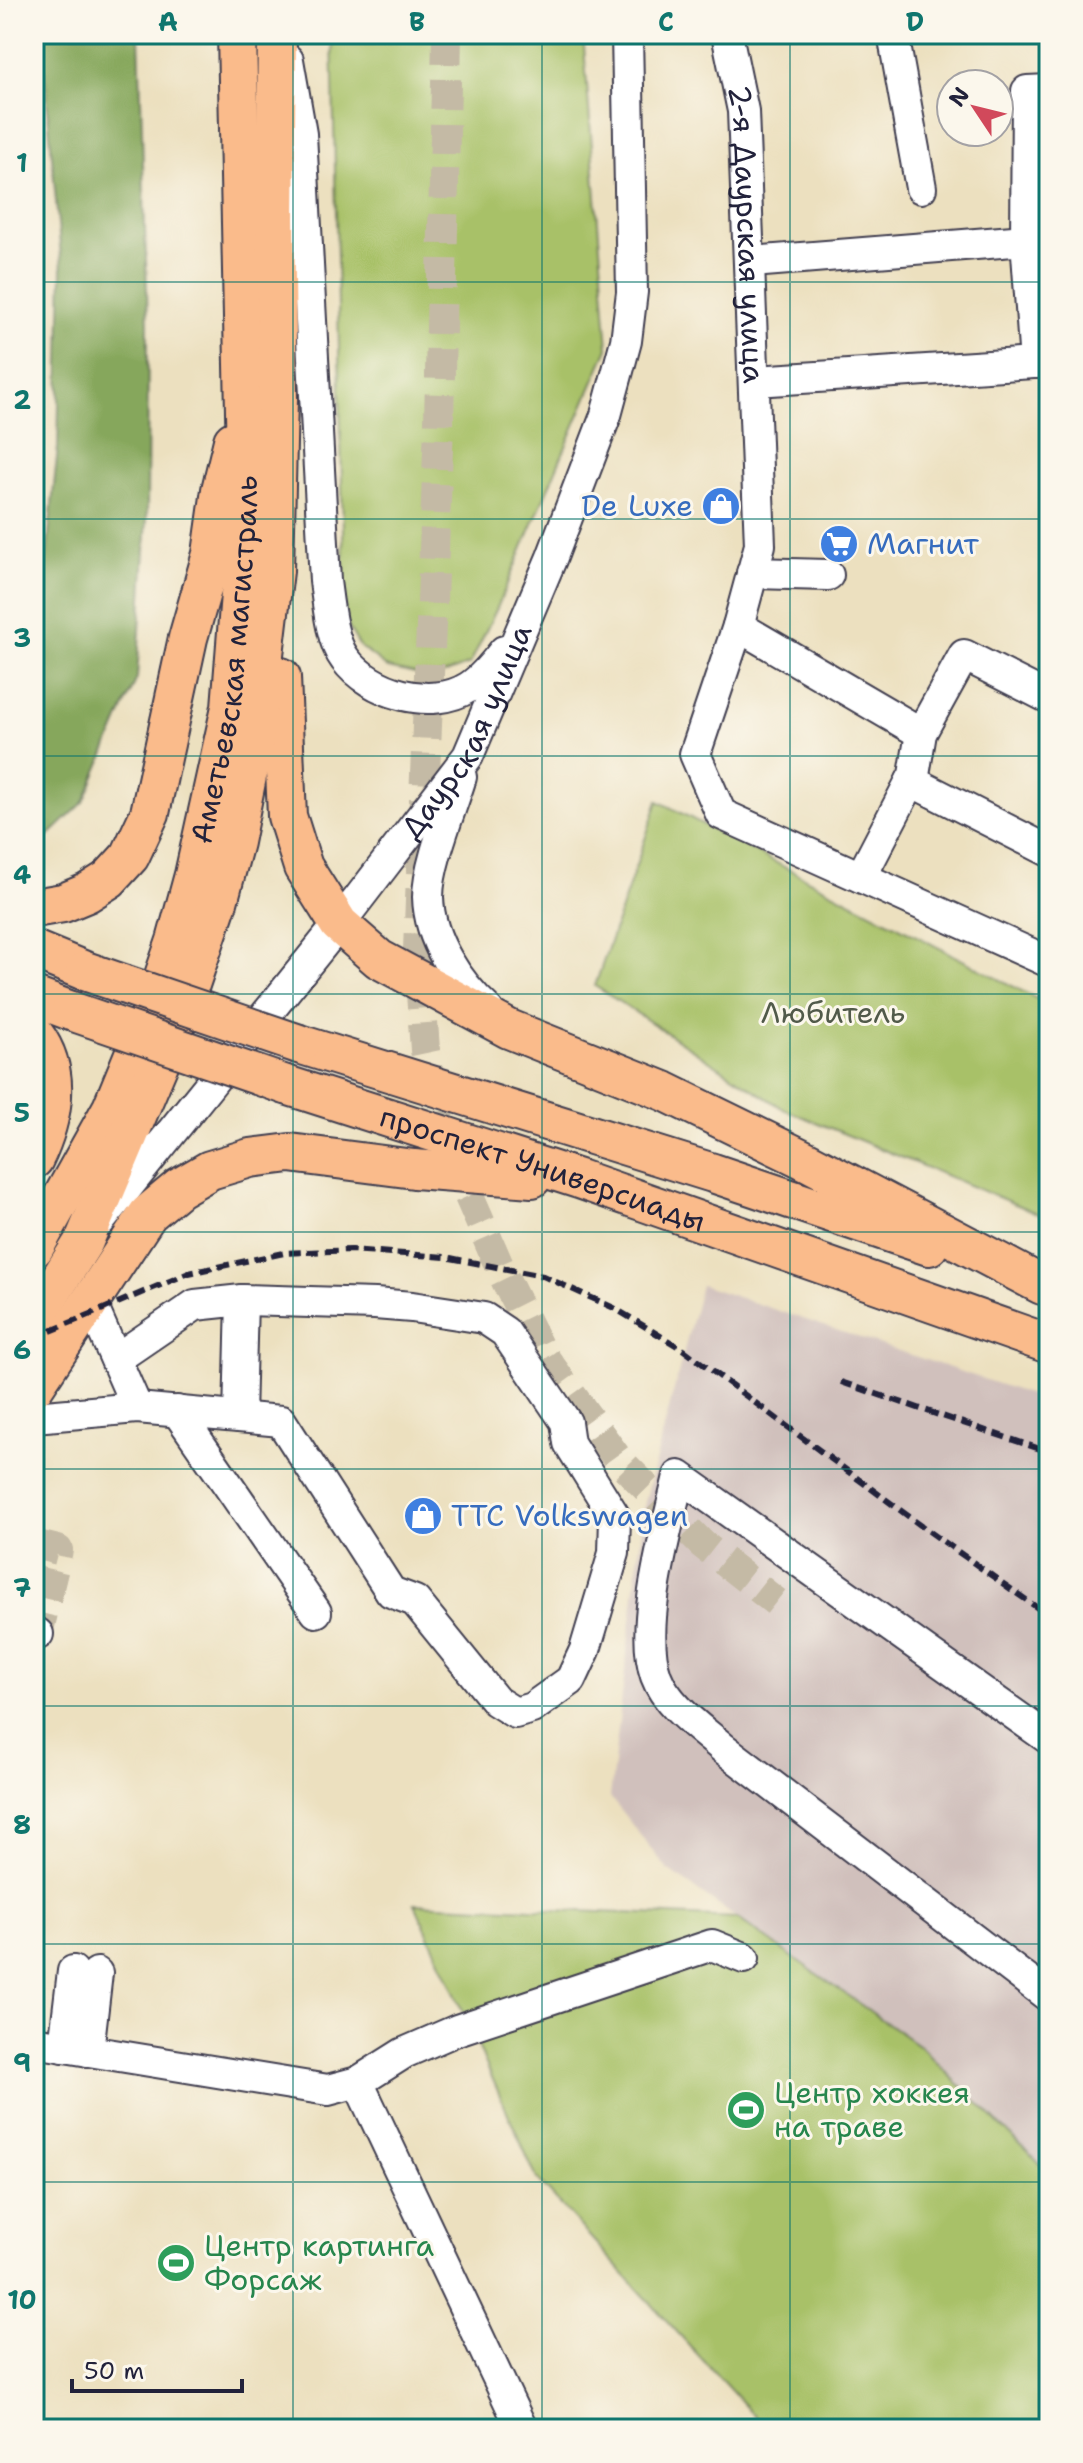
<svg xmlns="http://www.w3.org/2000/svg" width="1083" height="2463" viewBox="0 0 1083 2463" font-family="'Shantell Sans',sans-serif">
	<rect width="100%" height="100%" fill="#fbf7ec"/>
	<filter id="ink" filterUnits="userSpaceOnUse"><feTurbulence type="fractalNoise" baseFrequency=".0125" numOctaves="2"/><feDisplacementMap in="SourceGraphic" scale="16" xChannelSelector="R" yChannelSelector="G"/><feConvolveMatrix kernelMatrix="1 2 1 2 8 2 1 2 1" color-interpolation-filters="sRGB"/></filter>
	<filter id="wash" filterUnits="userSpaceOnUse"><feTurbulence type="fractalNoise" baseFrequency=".006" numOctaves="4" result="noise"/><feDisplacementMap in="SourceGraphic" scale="32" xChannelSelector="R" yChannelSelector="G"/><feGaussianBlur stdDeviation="1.8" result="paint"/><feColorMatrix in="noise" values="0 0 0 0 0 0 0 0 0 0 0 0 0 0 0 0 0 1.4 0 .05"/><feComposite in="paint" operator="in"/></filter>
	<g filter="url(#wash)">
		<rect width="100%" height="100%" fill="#ece0bf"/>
		<path fill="#d0c0bc" d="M 701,1285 L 1049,1401 L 1049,2173 L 921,2047 L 667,1869 L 610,1797 L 645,1502 Z"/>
		<g fill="#a8c167" stroke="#657251" stroke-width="2">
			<path d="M 332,34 L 583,34 L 608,348 L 497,608 L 470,664 L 433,678 L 388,668 L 360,647 L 345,621 Z"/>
			<path d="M 658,801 L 1049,1005 L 1049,1218 L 784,1109 L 595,986 Z"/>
			<path d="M 415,1904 L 737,1918 L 921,2047 L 1049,2173 L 1049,2429 L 766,2429 L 537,2179 Z"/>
		</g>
		<path fill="#86a75c" stroke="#54644c" stroke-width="2" d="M 41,34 L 139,34 L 148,323 L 147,519 L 137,678 L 84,802 L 41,843 L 34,841 L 34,678 L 58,447 L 62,269 Z"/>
	</g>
	<g filter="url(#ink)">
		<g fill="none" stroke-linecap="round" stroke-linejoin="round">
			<g stroke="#c4baa5" stroke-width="30" stroke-dasharray="30 15" stroke-linecap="butt">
				<path d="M 447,34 L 439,425 L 418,950 L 425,1050 L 444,1139 L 504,1277 L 542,1354 L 618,1459 L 702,1544 L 776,1602"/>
				<path d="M 34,1544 L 58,1550 L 38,1634"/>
			</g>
			<defs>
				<g id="minor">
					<path id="s1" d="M 727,34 L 743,111 L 760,545 L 738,626 L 695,754 L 721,814 L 1049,962"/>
					<path d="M 893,34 L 921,188"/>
					<path d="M 288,60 L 301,134 L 325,581 C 328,603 331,641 345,659 C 370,693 431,711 469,687 C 483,678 494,664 504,651"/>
					<path d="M 1026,240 L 1027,91 L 1049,90"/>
					<path d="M 751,262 L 1026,240 L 1035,363"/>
					<path d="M 755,381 L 1049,362"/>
					<path d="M 752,573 L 828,575"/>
					<path d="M 738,626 L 921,733"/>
					<path d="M 461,777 C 451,810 428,864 428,897 C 429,940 458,983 488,1010"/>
					<path d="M 911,781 L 1049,851"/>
					<path d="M 861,877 L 914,775 L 921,733 L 964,655 L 1049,698"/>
					<path id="s2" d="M 100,1221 L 339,924 L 468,756 L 552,557 L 606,415 L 626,341 L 632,292 L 627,34"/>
					<path d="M 91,1303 L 137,1408"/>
					<path d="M 177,1411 L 316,1612"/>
					<path d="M 34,1417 L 137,1408 L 281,1421 L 391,1592 L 415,1601 L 496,1701 L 515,1713 L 532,1708 L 571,1680 L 585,1650 L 614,1553 L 615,1517 L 569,1443 L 566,1422 L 505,1332 L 484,1318 L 412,1307 L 375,1304 L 242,1300 L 195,1305 L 116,1359"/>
					<path d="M 239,1417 L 242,1300"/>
					<path d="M 34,1634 L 38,1634"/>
					<path d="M 1049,1739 L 679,1476 C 667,1530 638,1625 656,1676 C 667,1706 700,1728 723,1748 L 1049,1997"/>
					<path d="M 34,2042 L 328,2090 L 358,2082 L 522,2429"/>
					<path d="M 64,2047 L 73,1971"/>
					<path d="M 88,2051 L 97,1973"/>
					<path d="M 358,2082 L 404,2053 L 457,2030 L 712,1945 L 744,1958"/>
				</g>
				<g id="major">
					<path d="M 281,677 L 287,816 L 303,867 L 339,924 L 379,959 L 509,1029 L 664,1091 L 803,1159 L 1042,1285"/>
					<path d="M 34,908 L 63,903 L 87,893 L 109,879 L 130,856 L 150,813 L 188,638 L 212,554 L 221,490 L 233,441"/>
					<path d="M 34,950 L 85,971"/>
					<path d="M 34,997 L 71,1011"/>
					<path d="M 34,1034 C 63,1072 53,1120 34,1159"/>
					<path d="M 299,1044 L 713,1173 L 929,1246"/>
					<path id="s3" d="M 286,1085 L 579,1179 L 1049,1344"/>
					<path id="s4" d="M 34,1248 L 112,1108 L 153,1008 L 176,941 L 194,875 L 231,707 L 247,506 L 237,34"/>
					<path d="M 34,1320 L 84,1241 L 180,1014 L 218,902 L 234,842 L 253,746 L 274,571 L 278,399 L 275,219 L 277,34"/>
					<path d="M 34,1387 L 148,1214 L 179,1188 L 210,1170 L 250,1158 L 290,1153 L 414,1169 L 532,1178"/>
				</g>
			</defs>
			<use href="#minor" stroke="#403e4f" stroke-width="34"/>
			<use href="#major" stroke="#403e4f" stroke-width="42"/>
			<use href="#minor" stroke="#fff" stroke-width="30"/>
			<use href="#major" stroke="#fabb8b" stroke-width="38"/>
			<g stroke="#22223b" stroke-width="6" stroke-dasharray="12 6" stroke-linecap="butt">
				<path d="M 34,1338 L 189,1273 L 284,1253 L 351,1250 L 445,1257 L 543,1276 L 614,1308 L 684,1350 L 923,1527 L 1049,1616"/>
				<path d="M 841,1382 L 1049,1452"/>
			</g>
			<defs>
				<g id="major-bridge">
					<path d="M 85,971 L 299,1044"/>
					<path d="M 71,1011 L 286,1085"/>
				</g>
			</defs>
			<use href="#major-bridge" stroke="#403e4f" stroke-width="42" stroke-linecap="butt"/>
			<use href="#major-bridge" stroke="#fabb8b" stroke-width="38"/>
		</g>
	</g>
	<path fill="none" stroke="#0f766e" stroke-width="2" stroke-opacity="0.55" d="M 293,34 L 293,2429M 542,34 L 542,2429M 790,34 L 790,2429M 34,282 L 1049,282M 34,519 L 1049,519M 34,756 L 1049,756M 34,994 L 1049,994M 34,1232 L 1049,1232M 34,1469 L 1049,1469M 34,1706 L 1049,1706M 34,1944 L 1049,1944M 34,2182 L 1049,2182"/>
	<defs>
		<symbol id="shop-disc" viewBox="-11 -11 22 22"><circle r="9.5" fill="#3f7fe0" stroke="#fbf7ec"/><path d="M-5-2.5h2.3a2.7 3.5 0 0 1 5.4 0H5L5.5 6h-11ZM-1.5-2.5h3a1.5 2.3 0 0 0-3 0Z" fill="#fff"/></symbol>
		<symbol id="supermarket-disc" viewBox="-11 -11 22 22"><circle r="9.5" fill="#3f7fe0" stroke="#fbf7ec"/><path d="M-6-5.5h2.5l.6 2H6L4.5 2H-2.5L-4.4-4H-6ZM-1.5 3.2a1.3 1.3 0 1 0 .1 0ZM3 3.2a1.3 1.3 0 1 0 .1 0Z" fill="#fff"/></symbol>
		<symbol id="stadium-disc" viewBox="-11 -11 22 22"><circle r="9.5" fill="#2e9e5b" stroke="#fbf7ec"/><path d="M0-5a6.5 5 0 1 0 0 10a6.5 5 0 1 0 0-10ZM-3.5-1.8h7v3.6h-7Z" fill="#fff"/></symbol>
	</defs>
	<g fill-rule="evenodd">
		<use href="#shop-disc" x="699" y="484" width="44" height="44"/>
		<use href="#supermarket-disc" x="817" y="522" width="44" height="44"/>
		<use href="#shop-disc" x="401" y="1494" width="44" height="44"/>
		<use href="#stadium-disc" x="724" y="2088" width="44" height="44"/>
		<use href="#stadium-disc" x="154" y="2241" width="44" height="44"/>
	</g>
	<g text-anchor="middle" stroke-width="6" stroke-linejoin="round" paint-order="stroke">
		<g font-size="30" fill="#22223b" stroke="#fbf7ec">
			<text dy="10" stroke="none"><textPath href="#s1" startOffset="202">2-я Даурская улица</textPath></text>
			<text dy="10" stroke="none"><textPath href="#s4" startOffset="626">Аметьевская магистраль</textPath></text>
			<text dy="10" stroke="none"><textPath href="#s2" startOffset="614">Даурская улица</textPath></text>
			<text dy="10" stroke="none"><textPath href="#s3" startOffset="270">проспект Универсиады</textPath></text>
		</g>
		<g font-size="30" fill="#366cbe" stroke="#fbf7ec" text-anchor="start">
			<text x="693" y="516" text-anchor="end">De Luxe</text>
			<text x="867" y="554">Магнит</text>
			<text x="451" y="1526">ТТС Volkswagen</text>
		</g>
		<g font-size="30" fill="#515a4a" stroke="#fbf7ec">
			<text x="833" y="1023">Любитель</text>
		</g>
		<g font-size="30" fill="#27864d" stroke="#fbf7ec" text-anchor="start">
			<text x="774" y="2103">Центр хоккея<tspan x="774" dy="34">на траве</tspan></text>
			<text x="204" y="2256">Центр картинга<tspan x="204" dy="34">Форсаж</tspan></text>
		</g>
	</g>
	<rect width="1083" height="2463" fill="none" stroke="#fbf7ec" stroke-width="88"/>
	<g transform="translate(975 108) rotate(305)"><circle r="38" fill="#fbf7ec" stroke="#a4a2a5" stroke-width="2"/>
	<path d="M0-6L14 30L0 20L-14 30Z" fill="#d1495b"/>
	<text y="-12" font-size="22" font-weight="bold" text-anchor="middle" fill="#22223b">N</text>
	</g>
	<path d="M72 2379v12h170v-12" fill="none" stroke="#22223b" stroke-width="4"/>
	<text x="84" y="2379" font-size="24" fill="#22223b" stroke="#fbf7ec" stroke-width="6" paint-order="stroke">50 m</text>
	<rect x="44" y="44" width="995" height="2375" fill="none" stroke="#0f766e" stroke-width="3"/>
	<g font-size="26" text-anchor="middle" font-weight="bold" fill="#0f766e">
		<text x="168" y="31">A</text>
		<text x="417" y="31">B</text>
		<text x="666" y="31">C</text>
		<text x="915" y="31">D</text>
		<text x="22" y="172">1</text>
		<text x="22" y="409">2</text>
		<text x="22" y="647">3</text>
		<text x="22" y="884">4</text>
		<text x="22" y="1122">5</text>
		<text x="22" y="1359">6</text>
		<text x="22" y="1597">7</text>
		<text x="22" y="1834">8</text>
		<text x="22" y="2072">9</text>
		<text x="22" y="2309">10</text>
	</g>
</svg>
